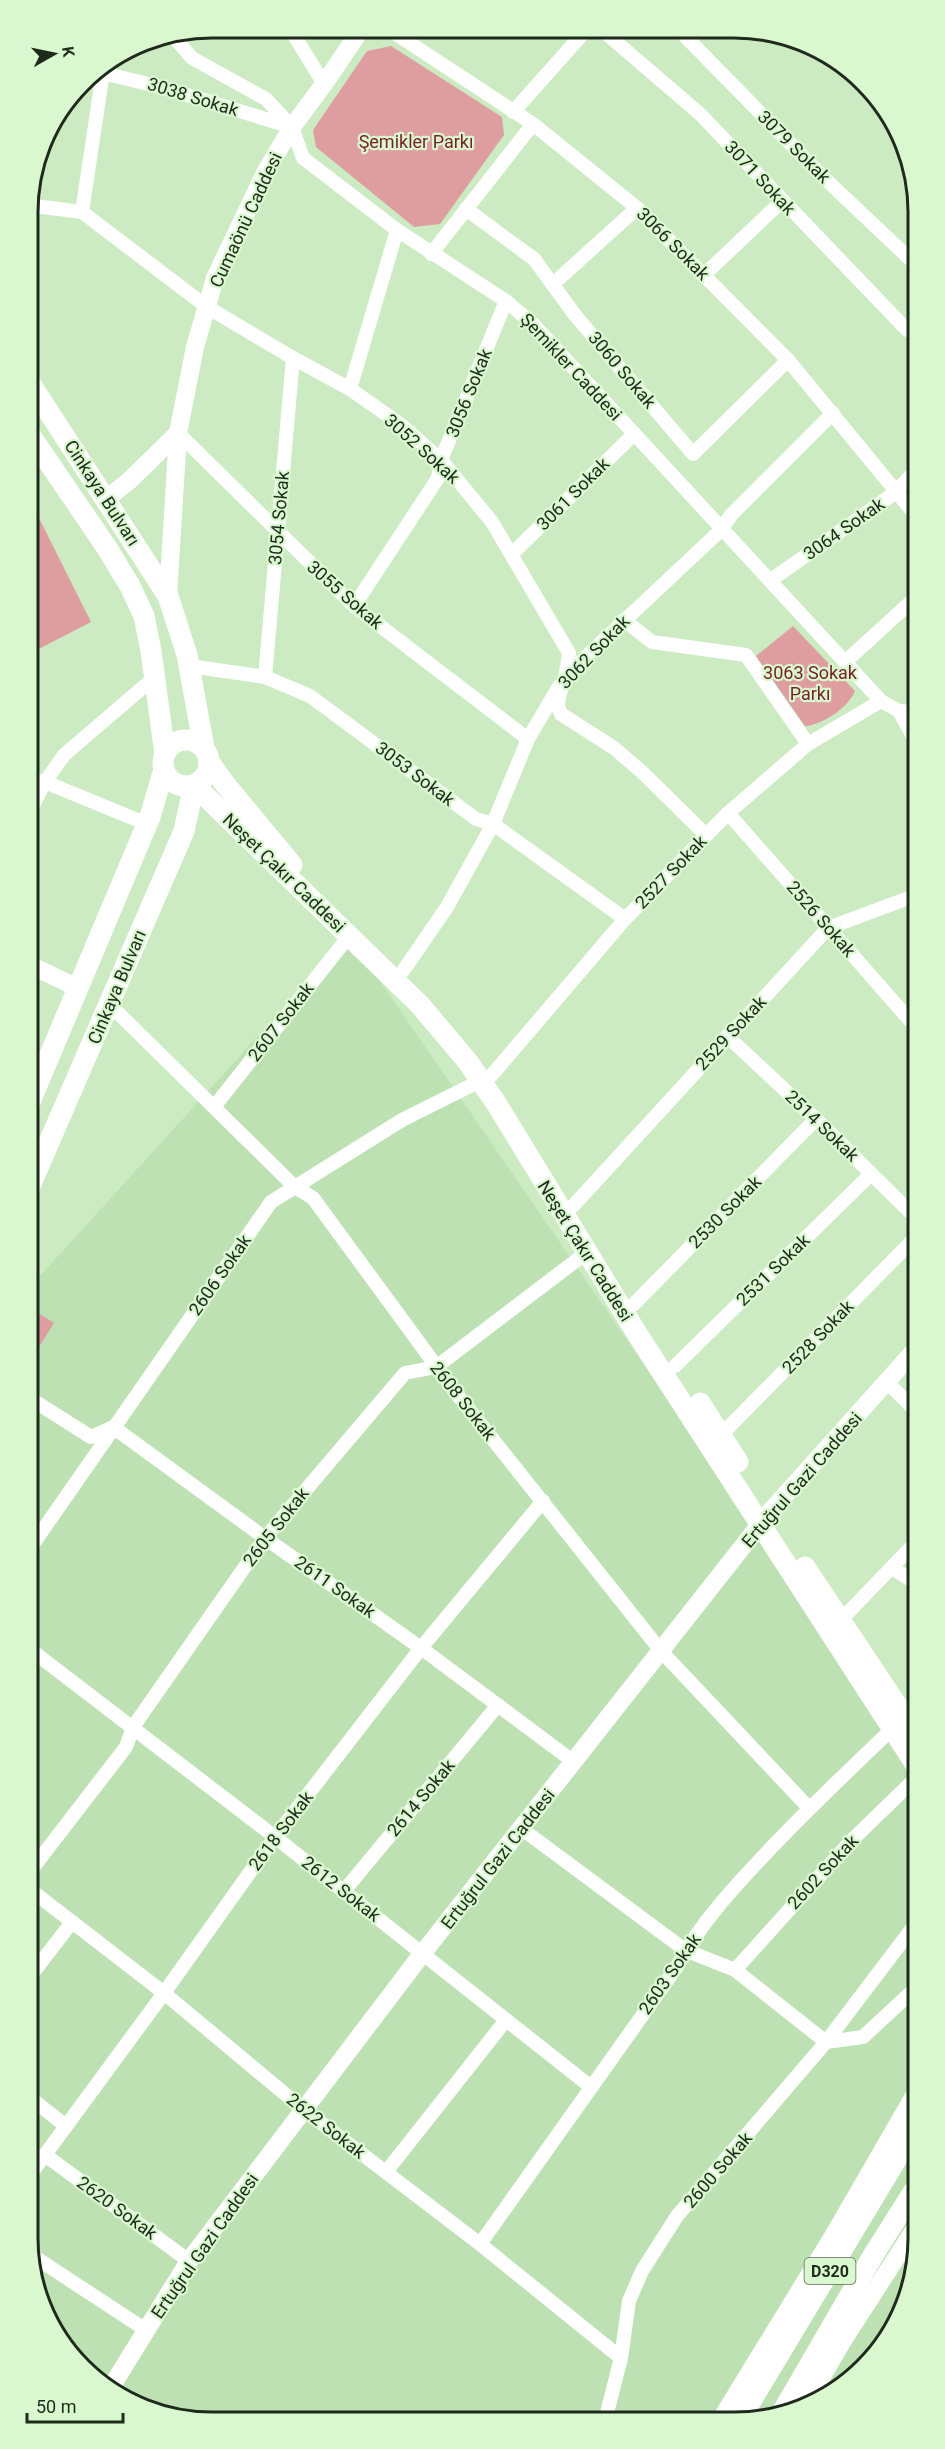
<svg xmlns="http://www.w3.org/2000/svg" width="945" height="2449" viewBox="0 0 945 2449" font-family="Roboto,sans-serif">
	<rect width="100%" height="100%" fill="#ccebc2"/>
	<path fill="#bee1b3" d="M 349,936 L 916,1760 L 918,2249 L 904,2308 L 880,2350 L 836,2391 L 781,2416 L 176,2419 L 130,2403 L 81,2368 L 33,2285 L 30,1287 Z"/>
	<g fill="#de9e9f">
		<path d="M 391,46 L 502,117 L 504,135 L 440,224 L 414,227 L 316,147 L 313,130 L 367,51 Z"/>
		<path d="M 33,506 L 91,622 L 29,654 L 28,508 Z"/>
		<path d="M 793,626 L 855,691 C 848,708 822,725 805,726 L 756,656 Z"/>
		<path d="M 30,1308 L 54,1323 L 39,1347 L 31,1342 Z"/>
	</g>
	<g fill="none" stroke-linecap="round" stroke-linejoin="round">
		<g stroke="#fff" stroke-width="14">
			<path d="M 289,27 L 324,84"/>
			<path d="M 387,28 L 533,124 L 637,208 L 788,360 L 913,512"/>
			<path d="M 601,29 L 700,114 L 907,330 L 912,330"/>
			<path d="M 679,30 L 820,174 L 912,261"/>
			<path d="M 172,35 L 192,58 L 266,99 L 292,127 L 303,158 L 397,230 L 506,301 L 533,324 L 881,701 L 899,711 L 913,712"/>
			<path d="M 94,71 L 161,87 L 292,127"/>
			<path d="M 513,112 L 587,29"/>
			<path d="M 27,205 L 82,212 L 207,307 L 293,358 L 350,389 L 400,424 L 441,460 L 492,522 L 569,653 L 565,679 L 559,696 L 558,707 L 561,714 L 614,748 L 642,772 L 706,835"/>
			<path d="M 466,209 L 534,259 L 575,315 L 693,454 L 788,360"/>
			<path d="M 82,212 L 103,72"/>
			<path d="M 431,254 L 533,124"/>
			<path d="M 704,275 L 782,201"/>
			<path d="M 553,284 L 637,208"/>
			<path d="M 350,389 L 397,230"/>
			<path d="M 178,433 L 354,606 L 528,739"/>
			<path d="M 512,554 L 634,434"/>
			<path d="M 771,580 L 896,492 L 913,473"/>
			<path d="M 354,606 L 438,478 L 441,460 L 506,301"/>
			<path d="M 624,620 L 652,642 L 746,655 L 808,744"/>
			<path d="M 845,662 L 913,600"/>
			<path d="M 189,666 L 265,677 L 310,696 L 476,819 L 493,824 L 625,919"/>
			<path d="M 265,677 L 293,358"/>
			<path d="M 899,711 L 913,736"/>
			<path d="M 29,780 L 45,782 L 147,824"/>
			<path d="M 29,813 L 45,782 L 64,755 L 155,677"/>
			<path d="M 728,813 L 914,1025"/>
			<path d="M 403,971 L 447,907 L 493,824 L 528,739 L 558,688 L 575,667 L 721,530 L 731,515 L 833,413"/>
			<path d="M 109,1004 L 295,1187 L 313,1198 L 456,1393 L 661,1651 L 809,1808"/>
			<path d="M 727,1036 L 816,1119 L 915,1217"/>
			<path d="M 491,1076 L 625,919 L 728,813 L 808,744 L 881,701"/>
			<path d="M 214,1107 L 349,936"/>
			<path d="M 573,1206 L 828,928 L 914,896"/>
			<path d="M 634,1304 L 816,1119"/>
			<path d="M 675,1366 L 871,1174"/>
			<path d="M 888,1383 L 915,1410"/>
			<path d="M 31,1399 L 91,1437 L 113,1427 L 265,1538 L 421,1648 L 574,1762"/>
			<path d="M 721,1435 L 915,1238"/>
			<path d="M 31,1547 L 271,1202 L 402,1120 L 480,1081"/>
			<path d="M 892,1568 L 916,1583"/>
			<path d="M 841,1620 L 916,1542"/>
			<path d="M 31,1650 L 275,1837 L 591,2087"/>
			<path d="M 522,1829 L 685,1950 L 735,1970 L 826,2042 L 917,1922"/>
			<path d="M 32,1869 L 126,1747 L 133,1727 L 265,1538 L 405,1373 L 436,1367 L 586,1253"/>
			<path d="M 32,1891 L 164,1993 L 303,2109 L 480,2244 L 621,2358"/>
			<path d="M 344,1891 L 498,1705"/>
			<path d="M 735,1970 L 852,1840 L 916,1778"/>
			<path d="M 32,1974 L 72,1922"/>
			<path d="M 33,2100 L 66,2126"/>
			<path d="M 45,2155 L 189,2261"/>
			<path d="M 33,2171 L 164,1993 L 275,1837 L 421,1648 L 543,1501"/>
			<path d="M 386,2172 L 506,2020"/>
			<path d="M 480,2244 L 676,1968 C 700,1923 735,1886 770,1849 C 809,1808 850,1769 892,1729"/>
			<path d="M 33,2256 L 146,2330"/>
			<path d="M 606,2417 L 621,2358 L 629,2301 L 642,2271 L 677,2216 L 826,2042 L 863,2037 L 917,1987"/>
		</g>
		<g stroke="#fff" stroke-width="18">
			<path d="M 106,499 L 129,481 L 178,433"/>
			<path d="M 168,596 L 178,433 L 195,347 L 215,278 L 266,171 L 292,127 L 324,84 L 362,28"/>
			<path d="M 30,965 L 78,988"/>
			<path d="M 110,2389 L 189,2261 L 422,1954 L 769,1513 L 915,1350"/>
			<path d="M 806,2404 L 842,2342 L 918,2224"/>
			<path d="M 723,2416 L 832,2238 L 917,2091"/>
		</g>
		<g stroke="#fff" stroke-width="21">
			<path d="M 28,380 L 168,596 L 187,655 L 204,748"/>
			<path d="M 28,432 L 107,548 L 130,586 L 144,616 L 151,651 L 165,754"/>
			<circle cx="186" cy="763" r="23"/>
			<path d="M 209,762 L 225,784 L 292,865"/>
			<path d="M 194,785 L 420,1005 L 468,1062 L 496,1103 L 636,1332 L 916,1765"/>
			<path d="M 30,1102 L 150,817 L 164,769"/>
			<path d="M 30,1186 L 184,831 L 194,785"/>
			<path d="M 700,1403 L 738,1462"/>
			<path d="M 805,1567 L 916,1734"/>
			<path d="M 742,2416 L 917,2125"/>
			<path d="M 780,2416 L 874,2254 L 917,2186"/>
		</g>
	</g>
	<g text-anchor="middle" stroke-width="4.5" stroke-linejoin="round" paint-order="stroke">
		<rect fill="#d9f8cf" stroke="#566851" stroke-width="1.5" x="804.5" y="2258" width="51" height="26" rx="4.5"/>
		<g font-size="16" font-weight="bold" fill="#1e2a1b">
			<text x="830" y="2277">D320</text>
		</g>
		<g font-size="18" fill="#1e2a1b" stroke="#d9f8cf">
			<text transform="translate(193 97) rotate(17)" y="6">3038 Sokak</text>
			<text transform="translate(794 147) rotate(45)" y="6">3079 Sokak</text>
			<text transform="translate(760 178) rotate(47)" y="6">3071 Sokak</text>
			<text transform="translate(246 220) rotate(-65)" y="6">Cumaönü Caddesi</text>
			<text transform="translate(673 244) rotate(45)" y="6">3066 Sokak</text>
			<text transform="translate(571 367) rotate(47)" y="6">Şemikler Caddesi</text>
			<text transform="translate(622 370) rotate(50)" y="6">3060 Sokak</text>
			<text transform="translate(469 393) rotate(-68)" y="6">3056 Sokak</text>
			<text transform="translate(422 449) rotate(42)" y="6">3052 Sokak</text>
			<text transform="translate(102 493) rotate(57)" y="6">Cinkaya Bulvarı</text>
			<text transform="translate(573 494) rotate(-45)" y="6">3061 Sokak</text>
			<text transform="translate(279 518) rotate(-85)" y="6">3054 Sokak</text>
			<text transform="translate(844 529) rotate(-35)" y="6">3064 Sokak</text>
			<text transform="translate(345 595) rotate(41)" y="6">3055 Sokak</text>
			<text transform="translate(594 652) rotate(-46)" y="6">3062 Sokak</text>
			<text transform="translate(415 774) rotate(37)" y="6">3053 Sokak</text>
			<text transform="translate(671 872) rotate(-46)" y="6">2527 Sokak</text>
			<text transform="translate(284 873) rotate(44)" y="6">Neşet Çakır Caddesi</text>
			<text transform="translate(821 919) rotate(49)" y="6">2526 Sokak</text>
			<text transform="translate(117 987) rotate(-67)" y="6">Cinkaya Bulvarı</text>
			<text transform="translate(281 1022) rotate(-52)" y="6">2607 Sokak</text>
			<text transform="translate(731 1033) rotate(-47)" y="6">2529 Sokak</text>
			<text transform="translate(822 1126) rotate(44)" y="6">2514 Sokak</text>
			<text transform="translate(725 1212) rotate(-45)" y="6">2530 Sokak</text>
			<text transform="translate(585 1251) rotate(58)" y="6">Neşet Çakır Caddesi</text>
			<text transform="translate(773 1270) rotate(-44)" y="6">2531 Sokak</text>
			<text transform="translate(220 1275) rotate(-55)" y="6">2606 Sokak</text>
			<text transform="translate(818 1337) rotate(-46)" y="6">2528 Sokak</text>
			<text transform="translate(463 1401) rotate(52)" y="6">2608 Sokak</text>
			<text transform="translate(802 1480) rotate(-49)" y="6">Ertuğrul Gazi Caddesi</text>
			<text transform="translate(276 1527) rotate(-52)" y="6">2605 Sokak</text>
			<text transform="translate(335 1587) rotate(35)" y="6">2611 Sokak</text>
			<text transform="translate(421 1798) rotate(-50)" y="6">2614 Sokak</text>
			<text transform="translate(281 1831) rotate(-53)" y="6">2618 Sokak</text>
			<text transform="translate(498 1859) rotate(-52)" y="6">Ertuğrul Gazi Caddesi</text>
			<text transform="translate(823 1872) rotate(-47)" y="6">2602 Sokak</text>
			<text transform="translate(341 1889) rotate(38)" y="6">2612 Sokak</text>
			<text transform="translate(670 1974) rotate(-55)" y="6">2603 Sokak</text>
			<text transform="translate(326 2126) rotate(38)" y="6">2622 Sokak</text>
			<text transform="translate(718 2170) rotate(-49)" y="6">2600 Sokak</text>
			<text transform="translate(117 2208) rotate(36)" y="6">2620 Sokak</text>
			<text transform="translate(205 2246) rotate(-55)" y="6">Ertuğrul Gazi Caddesi</text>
		</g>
		<g font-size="18" fill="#7a1e29" stroke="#d9f8cf">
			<text x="416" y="148">Şemikler Parkı</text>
			<text x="810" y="679">3063 Sokak<tspan x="810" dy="21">Parkı</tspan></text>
		</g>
	</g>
	<path d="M0 0H945V2449H0ZM212 38H734A174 174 0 0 1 908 212V2238A174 174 0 0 1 734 2412H212A174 174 0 0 1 38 2238V212A174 174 0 0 1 212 38Z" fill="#d9f8cf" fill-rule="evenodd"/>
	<path fill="none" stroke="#1e2a1b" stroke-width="3" d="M212 38H734A174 174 0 0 1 908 212V2238A174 174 0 0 1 734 2412H212A174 174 0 0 1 38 2238V212A174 174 0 0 1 212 38Z"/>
	<g transform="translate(54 54) rotate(81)" stroke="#d9f8cf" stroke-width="4.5" paint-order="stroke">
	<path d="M0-4.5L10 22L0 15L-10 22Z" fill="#1e2a1b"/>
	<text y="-9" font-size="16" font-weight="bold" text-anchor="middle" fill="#1e2a1b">K</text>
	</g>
	<path d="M27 2413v9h96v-9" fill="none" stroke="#1e2a1b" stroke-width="3"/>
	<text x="36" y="2413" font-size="18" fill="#1e2a1b" stroke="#d9f8cf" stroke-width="4.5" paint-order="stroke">50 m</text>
</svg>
